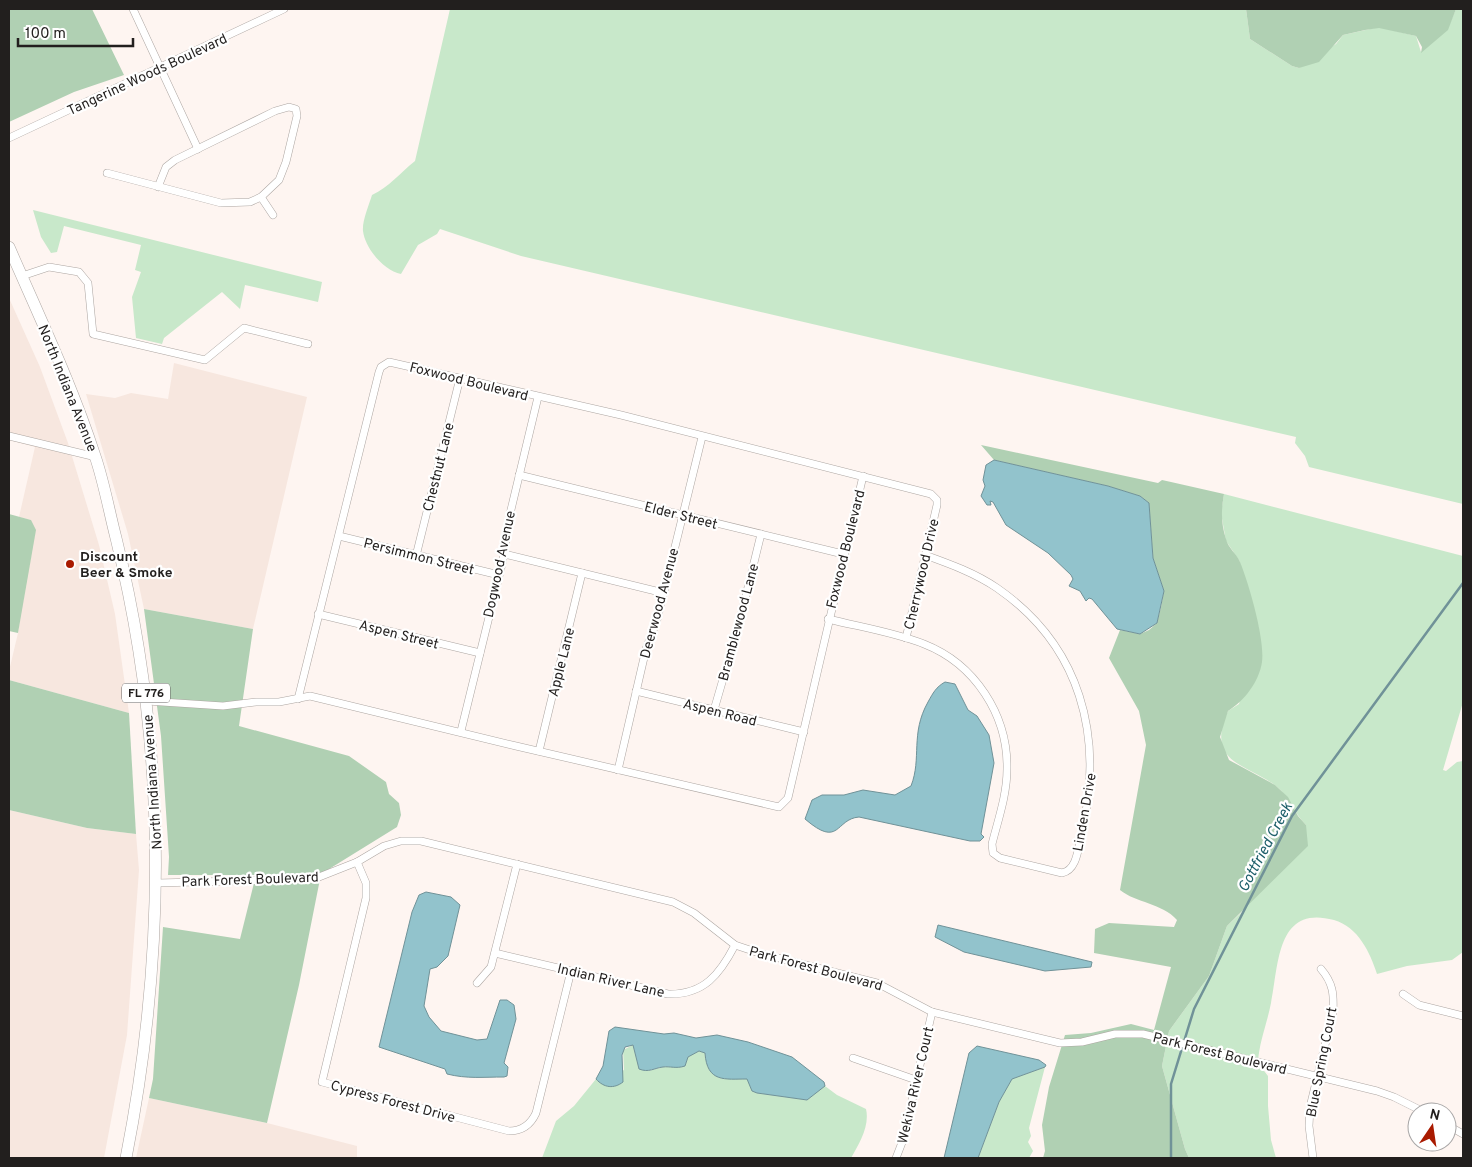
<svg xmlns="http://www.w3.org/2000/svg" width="1472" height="1167" viewBox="0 0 1472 1167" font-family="Overpass,sans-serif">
	<rect width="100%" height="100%" fill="#fef5f1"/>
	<g fill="#f7e7df">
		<path d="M 9,298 L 40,367 L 68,443 L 99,545 L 115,614 L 129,713 L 9,680 L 9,671 L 18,633 L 31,520 L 19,517 L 35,447 L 9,440 Z"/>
		<path d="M 174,363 L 307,397 L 253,629 L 144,609 L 128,534 L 86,394 L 115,398 L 131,393 L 168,399 Z"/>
		<path d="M 9,810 L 87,828 L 136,834 L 139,870 L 127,1035 L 104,1158 L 9,1158 Z"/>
		<path d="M 149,1098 L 267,1123 L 357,1146 L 357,1158 L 136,1158 Z"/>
	</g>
	<g fill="#c8e8ca">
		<path d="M 450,9 L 1246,9 L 1250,39 L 1292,66 L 1299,68 L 1336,44 L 1343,35 L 1379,27 L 1416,36 L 1421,52 L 1447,30 L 1456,9 L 1463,9 L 1463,504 L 1309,467 L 1305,456 L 1295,443 L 1296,437 L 521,256 L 440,229 L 437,234 L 418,245 L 401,274 C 384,271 365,248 363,231 C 362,221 369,205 372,195 C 389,187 400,173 415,161 Z"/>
		<path d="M 33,210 L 322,282 L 318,302 L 245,285 L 240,309 L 222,292 L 164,338 L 162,344 L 136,338 L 132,297 L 141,272 L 135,270 L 141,245 L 64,226 L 57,252 L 51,253 L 41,237 Z"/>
		<path d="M 1224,494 L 1463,556 L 1463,702 L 1443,770 L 1446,771 L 1457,762 L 1463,761 L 1463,952 L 1452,960 L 1407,966 L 1377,974 C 1370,952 1358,927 1334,920 C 1276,904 1279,965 1271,1003 C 1267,1024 1259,1042 1258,1063 L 1268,1076 L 1268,1106 L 1271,1140 L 1276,1158 L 1189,1158 L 1185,1149 L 1162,1066 L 1169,1031 L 1209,976 L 1227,926 L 1242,912 L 1306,825 C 1294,813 1290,797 1276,786 C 1245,763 1205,763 1228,711 L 1239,704 L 1259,629 L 1239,560 L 1226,541 L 1221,513 Z"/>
		<path d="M 633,1045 L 639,1069 C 649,1073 654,1069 663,1067 C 670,1066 676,1068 685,1066 L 688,1057 L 699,1051 L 705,1053 C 707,1082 725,1079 748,1079 L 752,1091 L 757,1093 L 807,1100 L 825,1086 L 837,1095 L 866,1109 C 870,1126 859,1144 851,1158 L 542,1158 L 556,1121 L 574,1106 L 596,1079 L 601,1083 L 624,1070 L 623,1050 Z"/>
		<path d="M 1045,1067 L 1029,1128 L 1031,1136 L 1028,1142 L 1033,1151 L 1029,1158 L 978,1158 L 999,1102 L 1012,1079 Z"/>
	</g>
	<g fill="#b0d0b3">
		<path d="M 9,9 L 92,9 L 124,75 L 74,92 L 9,122 Z"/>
		<path d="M 1246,9 L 1456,9 L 1448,30 L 1421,53 L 1422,47 L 1416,36 L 1379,28 L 1365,30 L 1343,35 L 1319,62 L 1299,68 L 1292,66 L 1250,39 Z"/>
		<path d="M 981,445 L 1158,483 L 1162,480 L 1171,482 L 1224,494 C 1221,510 1221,524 1226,539 C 1228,548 1237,554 1240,562 C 1249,584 1265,639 1262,662 C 1259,682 1244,701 1228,711 L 1220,737 L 1229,760 L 1275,785 L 1288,797 L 1298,816 L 1306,825 L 1308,846 L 1227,926 L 1209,976 L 1169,1031 L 1162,1066 L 1185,1149 L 1189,1158 L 1043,1158 L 1045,1151 L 1042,1125 L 1049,1087 L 1065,1035 L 1091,1033 L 1131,1024 L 1154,1030 L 1171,967 L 1094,953 L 1095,929 L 1109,923 L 1174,927 L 1177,920 C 1162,903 1136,903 1120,890 L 1146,745 L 1139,711 L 1109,658 L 1120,630 L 1140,634 L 1149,630 L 1157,623 L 1161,607 L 1164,591 L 1153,558 L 1149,503 L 1140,496 L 1108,486 L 994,460 Z"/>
		<path d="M 9,514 L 31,520 L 36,530 L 18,633 L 9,631 Z"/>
		<path d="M 144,609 L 253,629 L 239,726 L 349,756 L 386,782 L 389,794 L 399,803 L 401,815 L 397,827 L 321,874 L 299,985 L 267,1123 L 149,1098 L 153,1079 L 163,927 L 240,939 L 256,875 L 168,875 L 169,857 L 161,736 Z"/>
		<path d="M 9,680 L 129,713 L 136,834 L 87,828 L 9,810 Z"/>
	</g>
	<g fill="#92c3cc" stroke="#709298">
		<path d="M 994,460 L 1108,486 L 1140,496 L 1149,503 L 1153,558 L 1164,591 L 1157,623 L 1140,634 L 1117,629 L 1092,599 L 1089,598 L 1086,601 L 1080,591 L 1069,586 L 1073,579 L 1071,575 L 1048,553 L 1006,525 L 993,502 L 990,501 L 991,505 L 987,505 L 981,496 L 985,486 L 983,480 L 986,465 Z"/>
		<path d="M 945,682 L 955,684 L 968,710 L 977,716 L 989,735 L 994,763 L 981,834 L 984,837 L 980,841 L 970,841 L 859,817 C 835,819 840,849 805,819 L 812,800 L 822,795 L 844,795 L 863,790 L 895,795 L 911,786 C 922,758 910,734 928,702 C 933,693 936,687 945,682 Z"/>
		<path d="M 426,892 L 451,897 L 460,905 L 448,956 L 437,967 L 430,969 L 424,1006 L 429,1017 L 441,1031 L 477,1040 L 487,1039 L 500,1000 L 507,1000 L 514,1005 L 516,1019 L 504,1063 L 508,1067 L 507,1076 L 504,1077 C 483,1077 467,1079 447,1074 L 445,1069 L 379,1047 L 412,912 L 419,895 Z"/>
		<path d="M 938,925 L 1092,962 L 1091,967 L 1045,971 L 964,952 L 935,937 Z"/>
		<path d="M 615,1027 L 664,1034 L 674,1033 L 696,1038 L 717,1035 L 748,1042 L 792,1057 L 824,1082 L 825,1086 L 807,1100 L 757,1093 L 752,1091 L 747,1079 C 725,1079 707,1083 705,1053 L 699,1051 L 688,1057 L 685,1066 C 676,1069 670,1066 663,1067 C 654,1068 649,1073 639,1069 L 633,1045 L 625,1047 L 622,1055 L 623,1082 C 614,1089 604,1088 596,1079 L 603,1066 L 609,1031 Z"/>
		<path d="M 977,1046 L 1039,1060 L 1046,1065 L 1045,1067 L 1012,1079 L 999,1102 L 978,1158 L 944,1158 L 969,1053 Z"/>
	</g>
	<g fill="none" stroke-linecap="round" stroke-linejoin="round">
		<path stroke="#709298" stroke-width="2.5" d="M 1171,1158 L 1171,1084 L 1194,1009 L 1292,816 L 1463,583"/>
		<defs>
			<g id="street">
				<path d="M 133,9 L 198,149"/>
				<path d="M 9,138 L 284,9"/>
				<path d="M 107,173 L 221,203 L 250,202 L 261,197 L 279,180 L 286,162 L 297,116 L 296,109 L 289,107 L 275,111 L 175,160 L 166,167 L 158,187"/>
				<path d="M 261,197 L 273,215"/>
				<path d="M 22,276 L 49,267 L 79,272 L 88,283 L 93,334 L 205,360 L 244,328 L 308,344"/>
				<path d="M 9,436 L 96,457"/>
				<path d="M 519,475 L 843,554"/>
				<path d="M 339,536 L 499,575"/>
				<path d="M 504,554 L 664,593"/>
				<path d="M 416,556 L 460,378"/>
				<path d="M 318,614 L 480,653"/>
				<path d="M 828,619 C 860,627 893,632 924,644 C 975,664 1008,715 1007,769 C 1007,795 998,820 992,844 L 993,853 L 1000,858 L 1062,873 C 1078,870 1078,846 1082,832 C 1104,736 1081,646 997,588 C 975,573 950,564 925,555"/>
				<path d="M 636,691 L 804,732"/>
				<path d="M 298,699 L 379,372 L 381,367 L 389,362 L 621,415 L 931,494 L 937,500 L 937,505 L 906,638"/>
				<path d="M 147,701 L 223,706 L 256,702 L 279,702 L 310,696 L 516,746 L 779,807 L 788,798 L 863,476"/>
				<path d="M 714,710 L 739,624 L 761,534"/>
				<path d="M 461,731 L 503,560 L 509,518 L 538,397"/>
				<path d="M 539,751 L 582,573"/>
				<path d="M 618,770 L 646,649 L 657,620 L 702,437"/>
				<path d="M 357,862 L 366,883 L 366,898 L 322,1082 L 509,1131 C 523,1131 531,1124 536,1113 L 571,971"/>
				<path d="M 157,883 L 314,879 L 357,862 L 384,846 L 401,841 L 421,841 L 673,902 L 694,913 L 735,945 L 759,953 L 877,983 L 932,1012 L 1060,1043 L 1082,1042 L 1115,1034 L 1143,1034 L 1377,1091 L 1394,1097 L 1424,1112"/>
				<path d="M 495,953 L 668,994 C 704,995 720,974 735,945"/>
				<path d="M 477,983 L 491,967 L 517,864"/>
				<path d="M 1403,994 L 1419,1005 L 1463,1016"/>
				<path d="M 853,1058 L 916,1080"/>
				<path d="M 1447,1125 L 1463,1134"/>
				<path d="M 896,1158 L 903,1140 L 932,1012"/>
				<path d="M 1313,1158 L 1309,1126 L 1310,1107 L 1333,1012 C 1334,994 1333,983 1321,969"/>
			</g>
			<path id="primary" d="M 9,247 C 39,316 72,385 95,456 C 104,482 109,511 116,538 C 167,744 167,950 126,1158"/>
		</defs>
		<use href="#street" stroke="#ada6a2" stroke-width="8"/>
		<use href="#primary" stroke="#ada6a2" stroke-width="12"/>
		<use href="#street" stroke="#fff" stroke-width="7"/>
		<use href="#primary" stroke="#fff" stroke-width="11"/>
	</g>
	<circle fill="#a91a00" stroke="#fff" stroke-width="2" cx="70" cy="564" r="5"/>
	<g text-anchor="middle" stroke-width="4.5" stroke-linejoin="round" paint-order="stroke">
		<rect fill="#fff" stroke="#646262" stroke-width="1" x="122" y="683.5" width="48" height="19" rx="4"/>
		<g font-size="12" font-weight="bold" fill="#221f1e">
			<text x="146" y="697">FL 776</text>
		</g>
		<g font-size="14" fill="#221f1e" stroke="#fff">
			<text transform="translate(147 74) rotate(-25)" y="5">Tangerine Woods Boulevard</text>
			<text transform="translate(469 381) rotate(14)" y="5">Foxwood Boulevard</text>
			<text transform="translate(68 388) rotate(68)" y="5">North Indiana Avenue</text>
			<text transform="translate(438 467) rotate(-76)" y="5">Chestnut Lane</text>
			<text transform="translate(681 515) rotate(14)" y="5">Elder Street</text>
			<text transform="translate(845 549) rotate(-76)" y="5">Foxwood Boulevard</text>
			<text transform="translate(419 556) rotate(14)" y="5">Persimmon Street</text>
			<text transform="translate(499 564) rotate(-78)" y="5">Dogwood Avenue</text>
			<text transform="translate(921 574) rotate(-77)" y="5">Cherrywood Drive</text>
			<text transform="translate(659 603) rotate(-75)" y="5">Deerwood Avenue</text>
			<text transform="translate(738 622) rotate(-75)" y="5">Bramblewood Lane</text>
			<text transform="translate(399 634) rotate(14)" y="5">Aspen Street</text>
			<text transform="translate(561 662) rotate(-76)" y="5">Apple Lane</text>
			<text transform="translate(720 712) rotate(14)" y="5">Aspen Road</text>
			<text transform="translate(152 782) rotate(-94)" y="5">North Indiana Avenue</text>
			<text transform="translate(1084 812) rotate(-80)" y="5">Linden Drive</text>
			<text transform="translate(250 879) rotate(-2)" y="5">Park Forest Boulevard</text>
			<text transform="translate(816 968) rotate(15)" y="5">Park Forest Boulevard</text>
			<text transform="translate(611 980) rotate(13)" y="5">Indian River Lane</text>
			<text transform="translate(1220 1053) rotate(14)" y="5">Park Forest Boulevard</text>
			<text transform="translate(1321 1062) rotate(-79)" y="5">Blue Spring Court</text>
			<text transform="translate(915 1085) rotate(-77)" y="5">Wekiva River Court</text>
			<text transform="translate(393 1101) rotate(15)" y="5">Cypress Forest Drive</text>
		</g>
		<g font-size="14" font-weight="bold" fill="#221f1e" stroke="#fff" text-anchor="start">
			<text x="80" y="561">Discount<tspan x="80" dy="16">Beer &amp; Smoke</tspan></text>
		</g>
		<g font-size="15" font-style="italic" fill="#1d5f6a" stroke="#fff">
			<text transform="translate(1265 847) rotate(-62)" y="5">Gottfried Creek</text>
		</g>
	</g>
	<rect width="1472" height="1167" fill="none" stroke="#221f1e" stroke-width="20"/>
	<g transform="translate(1432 1127) rotate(13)"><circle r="24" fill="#ffffff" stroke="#a7a5a5"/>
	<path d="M0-4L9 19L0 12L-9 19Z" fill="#a91a00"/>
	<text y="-8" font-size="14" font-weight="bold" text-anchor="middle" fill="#221f1e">N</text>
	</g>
	<path d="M18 38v8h115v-8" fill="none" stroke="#221f1e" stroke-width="2.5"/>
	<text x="25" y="38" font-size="15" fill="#221f1e" stroke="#ffffff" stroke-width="4" paint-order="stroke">100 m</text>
</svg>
